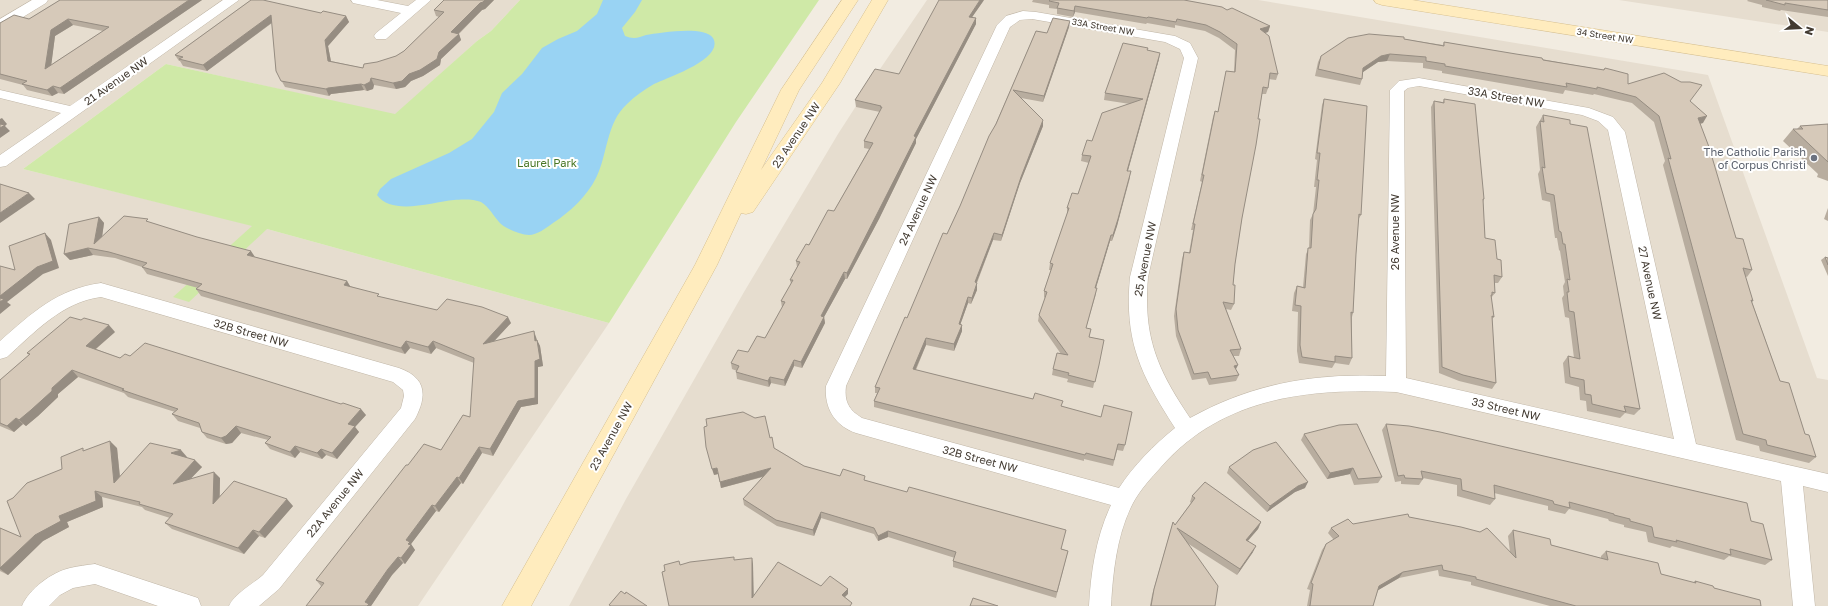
<svg xmlns="http://www.w3.org/2000/svg" width="1828" height="606" viewBox="0 0 1828 606" font-family="'Golos Text',sans-serif">
	<rect width="100%" height="100%" fill="#f2ece1"/>
	<g fill="#e6ddcf">
		<path d="M 0,0 L 520,0 L 491,31 L 477,41 L 395,115 L 166,64 L 23,169 L 267,229 L 609,323 L 418,606 L 0,606 Z"/>
		<path d="M 927,0 L 1258,0 L 1708,75 L 1817,378 L 1828,380 L 1828,606 L 569,606 L 626,499 L 744,292 L 838,134 L 878,72 Z"/>
		<path d="M 1619,0 L 1828,0 L 1828,32 Z"/>
	</g>
	<path fill="#cfe9a7" d="M 520,0 L 819,0 L 736,122 L 609,323 L 267,229 L 189,302 L 173,297 L 252,226 L 23,169 L 166,64 L 395,114 L 477,41 L 491,31 Z"/>
	<path fill="#99d3f3" d="M 603,0 L 642,0 L 635,12 L 622,28 L 625,36 C 628,37 631,38 634,38 C 638,38 642,36 646,35 C 659,33 704,25 713,38 C 725,59 666,78 654,84 C 644,90 635,96 627,104 C 606,123 608,154 596,178 C 587,196 570,212 553,223 C 546,228 537,235 529,235 C 520,235 504,228 499,222 C 493,215 489,207 481,202 C 475,199 461,199 454,200 C 432,202 392,216 377,195 L 380,189 L 391,179 L 449,153 L 472,139 L 494,112 L 502,93 L 522,74 L 542,48 L 558,39 L 577,31 L 597,14 Z"/>
	<g fill="none" stroke-linecap="round" stroke-linejoin="round">
		<defs>
			<g id="street">
				<path d="M 32,0 L 48,0 L 46,3 L 5,28 L 0,29 L 0,19 Z"/>
				<path d="M 223,0 L 239,0 L 6,166 L 0,167 L 0,155 L 61,113 L 0,98 L 0,90 L 70,106 Z"/>
				<path d="M 351,0 L 377,0 L 408,6 L 416,0 L 431,0 L 386,39 L 376,39 L 374,36 L 376,33 L 401,13 L 353,3 Z"/>
				<path d="M 1023,11 L 1036,12 L 1175,36 L 1190,43 L 1198,58 L 1148,277 C 1143,337 1157,369 1190,418 C 1253,383 1315,373 1386,376 L 1390,90 L 1399,81 L 1419,78 L 1589,108 L 1613,117 L 1625,132 L 1696,444 L 1828,474 L 1828,492 L 1803,486 L 1815,606 L 1793,606 L 1781,481 L 1396,392 C 1309,388 1222,397 1161,467 C 1151,478 1140,490 1133,503 C 1117,534 1113,571 1111,606 L 1089,606 C 1091,571 1096,537 1111,505 L 856,433 C 835,426 824,408 826,386 L 997,25 L 1006,16 ZM 1032,19 L 1165,42 L 1180,49 L 1184,58 L 1130,277 C 1124,342 1141,375 1175,428 C 1154,445 1134,465 1119,488 L 862,418 C 849,410 844,402 846,386 L 1010,27 L 1020,20 ZM 1419,86 L 1582,115 L 1598,121 L 1608,130 L 1674,439 L 1406,378 L 1404,91 L 1408,88 Z"/>
				<path d="M 101,283 L 399,368 C 427,378 427,396 415,419 L 279,589 L 259,606 L 229,606 C 234,594 253,584 263,575 L 401,408 L 404,396 L 403,390 L 393,382 L 101,297 C 62,302 35,332 7,357 L 0,359 L 0,341 C 32,313 57,289 101,283 Z"/>
				<path d="M 95,564 L 198,598 L 201,606 L 158,606 L 95,584 L 73,588 L 60,595 L 49,606 L 22,606 C 29,589 52,572 70,568 C 78,566 87,565 95,564 Z"/>
			</g>
			<g id="secondary">
				<path d="M 842,0 L 858,0 L 799,90 L 761,170 L 822,83 L 872,0 L 888,0 L 840,83 L 753,212 L 746,214 L 741,213 L 717,265 L 531,606 L 502,606 L 695,265 L 781,90 Z"/>
				<path d="M 1374,0 L 1412,0 L 1828,66 L 1828,76 L 1382,5 L 1376,3 Z"/>
			</g>
		</defs>
		<use href="#street" stroke="#c0b6a7" stroke-width="1"/>
		<use href="#secondary" stroke="#d7c090" stroke-width="1"/>
		<use href="#street" fill="#fff" fill-rule="evenodd"/>
		<use href="#secondary" fill="#ffecbe" fill-rule="evenodd"/>
	</g>
	<g fill="#b8ad9f" fill-rule="evenodd">
		<path d="M 60,0 L 202,0 L 64,94 L 58,93 L 52,96 L 27,90 L 23,85 L 0,79 L 0,23 L 29,19 ZM 73,25 L 103,31 L 51,65 L 55,36 Z"/>
		<path d="M 251,0 L 321,13 L 346,16 L 349,22 L 328,46 L 331,61 L 363,68 L 396,56 L 404,51 L 439,17 L 436,16 L 434,10 L 444,0 L 494,0 L 485,9 L 482,10 L 459,34 L 461,40 L 441,59 L 440,65 L 423,76 L 411,81 L 405,87 L 396,89 L 374,85 L 373,89 L 367,91 L 364,90 L 331,94 L 329,96 L 285,87 L 276,71 L 272,23 L 207,71 L 183,66 L 180,61 L 179,61 L 175,55 Z"/>
		<path d="M 984,0 L 972,17 L 976,18 L 976,24 L 916,139 L 916,143 L 879,219 L 847,279 L 845,279 L 824,317 L 825,323 L 802,368 L 794,366 L 785,386 L 771,383 L 769,387 L 737,379 L 736,372 L 737,371 L 732,369 L 731,363 L 748,352 L 765,338 L 782,308 L 781,301 L 791,284 L 790,280 L 797,267 L 796,261 L 834,211 L 869,149 L 864,148 L 864,141 L 880,112 L 856,107 L 855,100 L 899,74 Z"/>
		<path d="M 1033,0 L 1184,0 L 1227,10 L 1270,26 L 1268,32 L 1265,33 L 1278,74 L 1276,80 L 1269,79 L 1268,88 L 1266,94 L 1262,94 L 1242,218 L 1235,264 L 1233,285 L 1234,304 L 1231,310 L 1226,309 L 1241,349 L 1239,356 L 1233,356 L 1236,370 L 1239,375 L 1236,381 L 1209,385 L 1206,378 L 1192,380 L 1176,336 L 1174,316 L 1182,259 L 1184,252 L 1189,253 L 1193,230 L 1191,230 L 1202,182 L 1200,181 L 1213,117 L 1215,111 L 1218,112 L 1226,71 L 1234,72 L 1235,50 L 1219,38 L 1205,31 L 1175,25 L 1175,28 L 1147,23 L 1146,24 L 1075,12 L 1073,17 L 1057,14 L 1057,9 L 1049,8 L 1049,5 L 1032,2 Z"/>
		<path d="M 1748,0 L 1828,0 L 1828,17 L 1781,10 L 1780,11 L 1762,7 L 1762,5 L 1747,1 Z"/>
		<path d="M 1069,27 L 1043,102 L 1021,98 L 1043,126 L 1020,183 L 1001,241 L 993,240 L 977,283 L 977,290 L 971,304 L 968,303 L 960,325 L 962,325 L 962,331 L 954,351 L 926,345 L 916,370 L 1062,406 L 1125,445 L 1123,451 L 1117,450 L 1113,466 L 1084,459 L 1084,461 L 874,407 L 874,401 L 877,393 L 875,393 L 875,387 L 960,206 L 1036,31 L 1047,33 Z"/>
		<path d="M 1404,39 L 1443,45 L 1444,42 L 1603,70 L 1605,68 L 1628,84 L 1690,101 L 1703,123 L 1700,124 L 1736,238 L 1752,270 L 1747,277 L 1745,276 L 1753,301 L 1752,302 L 1780,381 L 1816,457 L 1809,463 L 1760,451 L 1759,446 L 1736,440 L 1663,165 L 1665,161 L 1654,122 L 1632,103 L 1594,94 L 1593,95 L 1565,90 L 1563,94 L 1442,73 L 1442,71 L 1423,68 L 1423,63 L 1387,61 L 1378,62 L 1363,72 L 1362,79 L 1360,85 L 1315,76 L 1318,62 L 1321,56 Z"/>
		<path d="M 1147,50 L 1159,59 L 1128,171 L 1130,178 L 1117,226 L 1112,241 L 1110,241 L 1096,288 L 1096,294 L 1086,328 L 1089,337 L 1104,340 L 1093,388 L 1067,382 L 1068,379 L 1052,375 L 1053,369 L 1061,354 L 1038,321 L 1039,315 L 1045,298 L 1044,297 L 1044,291 L 1051,270 L 1049,270 L 1050,263 L 1067,214 L 1067,208 L 1078,194 L 1089,163 L 1081,161 L 1082,155 L 1092,141 L 1130,104 L 1104,100 L 1105,93 Z"/>
		<path d="M 1324,99 L 1361,215 L 1358,220 L 1356,254 L 1353,313 L 1352,317 L 1352,358 L 1349,365 L 1335,363 L 1332,368 L 1299,363 L 1297,351 L 1298,312 L 1292,311 L 1294,293 L 1297,286 L 1303,287 L 1306,254 L 1309,248 L 1310,220 L 1313,214 L 1316,187 L 1314,187 L 1317,160 L 1315,159 L 1322,105 Z"/>
		<path d="M 1444,99 L 1484,199 L 1483,202 L 1485,238 L 1497,259 L 1502,277 L 1498,283 L 1494,283 L 1495,293 L 1491,298 L 1494,317 L 1492,319 L 1496,383 L 1492,389 L 1459,381 L 1439,373 L 1431,107 L 1434,101 L 1443,102 Z"/>
		<path d="M 1543,115 L 1640,409 L 1634,415 L 1625,413 L 1620,418 L 1587,411 L 1586,401 L 1580,400 L 1579,387 L 1565,383 L 1563,363 L 1568,356 L 1574,358 L 1569,318 L 1565,317 L 1562,298 L 1564,295 L 1563,286 L 1565,282 L 1560,251 L 1559,250 L 1557,238 L 1555,238 L 1550,202 L 1542,200 L 1538,174 L 1540,170 L 1536,127 Z"/>
		<path d="M 1828,123 L 1828,181 L 1817,177 L 1818,174 L 1783,141 L 1793,129 L 1797,129 L 1800,126 L 1828,124 Z"/>
		<path d="M 1828,208 L 1828,221 L 1824,219 Z"/>
		<path d="M 99,217 L 104,223 L 102,237 L 151,223 L 255,257 L 347,281 L 350,286 L 381,297 L 437,310 L 511,323 L 494,341 L 536,337 L 537,340 L 540,346 L 543,366 L 538,367 L 538,404 L 521,407 L 493,456 L 482,453 L 463,484 L 461,483 L 439,512 L 436,511 L 411,544 L 415,550 L 405,564 L 403,563 L 392,575 L 371,606 L 321,586 L 316,580 L 408,465 L 441,450 L 470,417 L 474,363 L 436,348 L 431,354 L 410,348 L 405,354 L 201,296 L 196,289 L 198,288 L 147,274 L 142,267 L 115,258 L 93,255 L 70,260 L 64,254 Z"/>
		<path d="M 1825,257 L 1828,258 L 1828,276 L 1821,260 Z"/>
		<path d="M 115,332 L 96,349 L 120,358 L 130,356 L 366,415 L 355,427 L 359,432 L 337,459 L 326,455 L 322,459 L 300,452 L 295,458 L 270,449 L 265,443 L 268,440 L 241,433 L 232,443 L 226,444 L 207,438 L 202,432 L 200,428 L 178,421 L 172,414 L 175,412 L 128,397 L 124,393 L 78,377 L 58,394 L 58,397 L 38,416 L 26,426 L 23,424 L 14,432 L 0,426 L 0,380 L 29,355 L 27,353 Z"/>
		<path d="M 1386,424 L 1751,521 L 1772,560 L 1765,565 L 1729,556 L 1724,560 L 1672,546 L 1670,548 L 1648,542 L 1646,532 L 1624,527 L 1624,525 L 1609,521 L 1608,519 L 1569,509 L 1565,514 L 1548,510 L 1548,506 L 1494,493 L 1495,499 L 1490,505 L 1457,496 L 1457,485 L 1423,478 L 1423,479 L 1419,485 L 1401,484 L 1401,481 L 1395,482 L 1382,430 Z"/>
		<path d="M 1304,434 L 1382,477 L 1378,483 L 1354,485 L 1350,474 L 1327,479 L 1301,440 Z"/>
		<path d="M 770,438 L 774,448 L 804,466 L 840,476 L 865,480 L 1068,551 L 1056,598 L 953,567 L 953,561 L 955,558 L 888,537 L 878,541 L 874,534 L 821,518 L 814,536 L 777,526 L 744,505 L 743,499 L 763,477 L 721,488 L 718,474 L 714,475 Z"/>
		<path d="M 117,448 L 120,476 L 187,457 L 185,457 L 202,467 L 190,479 L 220,478 L 220,496 L 293,506 L 265,538 L 259,536 L 244,554 L 172,529 L 165,523 L 170,518 L 145,510 L 142,507 L 102,497 L 103,507 L 67,522 L 69,527 L 43,541 L 8,575 L 0,571 L 0,528 L 21,537 L 13,498 L 62,469 L 86,450 Z"/>
		<path d="M 1229,467 L 1305,488 L 1295,492 L 1267,512 L 1227,473 Z"/>
		<path d="M 1192,496 L 1261,522 L 1258,529 L 1248,541 L 1253,552 L 1237,575 L 1187,543 L 1215,606 L 1150,606 L 1152,595 L 1171,529 L 1173,522 L 1175,525 L 1191,503 L 1190,502 Z"/>
		<path d="M 1409,517 L 1510,552 L 1508,536 L 1513,530 L 1551,545 L 1601,558 L 1601,556 L 1606,551 L 1661,574 L 1693,583 L 1695,581 L 1761,606 L 1550,606 L 1471,585 L 1471,582 L 1439,576 L 1438,570 L 1399,578 L 1378,590 L 1373,606 L 1307,606 L 1310,590 L 1307,589 L 1322,550 L 1326,544 L 1334,540 L 1328,533 L 1331,528 Z"/>
	</g>
	<g fill="#968d82">
		<path d="M 189,0 L 202,0 L 64,94 L 60,88 Z"/>
		<path d="M 485,0 L 494,0 L 485,9 L 482,10 L 454,38 L 459,34 L 461,40 L 441,59 L 440,65 L 423,76 L 411,81 L 405,87 L 396,89 L 393,83 L 409,74 L 480,3 Z"/>
		<path d="M 980,0 L 984,0 L 968,23 L 969,17 Z"/>
		<path d="M 1075,6 L 1075,12 L 1073,17 L 1074,11 Z"/>
		<path d="M 271,15 L 274,21 L 207,71 L 203,65 Z"/>
		<path d="M 346,16 L 349,22 L 328,46 L 332,67 L 328,61 L 325,40 Z"/>
		<path d="M 976,18 L 976,24 L 916,139 L 916,143 L 879,219 L 847,279 L 847,273 L 914,136 Z"/>
		<path d="M 68,19 L 73,25 L 55,36 L 50,75 L 45,69 L 51,30 Z"/>
		<path d="M 1070,21 L 1069,27 L 1043,102 L 1044,96 Z"/>
		<path d="M 1270,26 L 1268,32 L 1258,35 L 1260,29 Z"/>
		<path d="M 1160,53 L 1159,59 L 1126,177 L 1127,171 Z"/>
		<path d="M 1390,54 L 1387,61 L 1378,62 L 1360,74 L 1363,68 L 1381,56 Z"/>
		<path d="M 371,78 L 374,85 L 373,89 L 367,91 L 364,85 Z"/>
		<path d="M 361,84 L 364,90 L 331,94 L 329,96 L 326,89 L 328,88 Z"/>
		<path d="M 53,86 L 58,93 L 52,96 L 47,90 Z"/>
		<path d="M 1707,116 L 1703,123 L 1693,125 L 1698,118 Z"/>
		<path d="M 2,118 L 7,124 L 5,126 L 10,131 L 0,138 L 0,119 Z"/>
		<path d="M 1043,120 L 1043,126 L 1020,183 L 1001,241 L 1002,235 L 1021,177 Z"/>
		<path d="M 1131,171 L 1117,226 L 1112,241 L 1113,235 Z"/>
		<path d="M 29,193 L 35,199 L 0,223 L 0,213 Z"/>
		<path d="M 99,217 L 104,223 L 100,251 L 94,244 Z"/>
		<path d="M 45,233 L 51,240 L 59,268 L 43,274 L 7,302 L 11,305 L 0,314 L 0,296 Z"/>
		<path d="M 994,233 L 993,240 L 974,289 L 975,282 Z"/>
		<path d="M 1111,235 L 1110,241 L 1094,294 L 1095,288 Z"/>
		<path d="M 88,248 L 93,255 L 70,260 L 64,254 Z"/>
		<path d="M 251,251 L 255,257 L 247,255 Z"/>
		<path d="M 844,272 L 845,279 L 824,317 L 825,323 L 802,368 L 801,362 L 821,316 Z"/>
		<path d="M 347,281 L 351,288 L 344,285 Z"/>
		<path d="M 977,283 L 977,290 L 971,304 L 972,298 Z"/>
		<path d="M 968,297 L 968,303 L 958,331 L 959,324 Z"/>
		<path d="M 508,317 L 511,323 L 486,350 L 483,344 Z"/>
		<path d="M 109,325 L 115,332 L 92,352 L 86,346 Z"/>
		<path d="M 962,325 L 962,331 L 954,351 L 954,344 Z"/>
		<path d="M 534,331 L 536,337 L 538,347 L 535,341 Z"/>
		<path d="M 926,338 L 926,345 L 913,375 L 913,369 Z"/>
		<path d="M 537,340 L 540,346 L 543,366 L 538,367 L 538,404 L 521,407 L 493,456 L 490,449 L 535,361 Z"/>
		<path d="M 406,341 L 410,348 L 405,354 L 401,348 Z"/>
		<path d="M 433,341 L 436,348 L 431,354 L 428,347 Z"/>
		<path d="M 794,360 L 794,366 L 785,386 L 784,380 Z"/>
		<path d="M 1238,365 L 1235,371 L 1234,366 Z"/>
		<path d="M 72,370 L 78,377 L 58,394 L 58,397 L 38,416 L 26,426 L 19,420 L 52,388 Z"/>
		<path d="M 770,377 L 771,383 L 769,387 L 768,381 Z"/>
		<path d="M 361,409 L 366,415 L 355,427 L 359,432 L 337,459 L 332,453 L 348,424 Z"/>
		<path d="M 16,418 L 23,424 L 14,432 L 7,426 Z"/>
		<path d="M 236,426 L 241,433 L 232,443 L 226,444 L 221,438 Z"/>
		<path d="M 110,441 L 117,448 L 121,489 L 114,483 Z"/>
		<path d="M 295,446 L 300,452 L 295,458 L 290,452 Z"/>
		<path d="M 479,447 L 482,453 L 463,484 L 459,478 Z"/>
		<path d="M 321,449 L 326,455 L 322,459 L 317,453 Z"/>
		<path d="M 181,450 L 187,457 L 177,460 L 171,453 Z"/>
		<path d="M 195,460 L 202,467 L 179,491 L 173,484 Z"/>
		<path d="M 717,468 L 718,474 L 714,475 L 712,469 Z"/>
		<path d="M 771,468 L 772,474 L 721,488 L 720,482 Z"/>
		<path d="M 1353,468 L 1350,474 L 1327,479 L 1330,473 Z"/>
		<path d="M 214,472 L 220,478 L 219,510 L 213,504 Z"/>
		<path d="M 457,477 L 461,483 L 439,512 L 435,506 Z"/>
		<path d="M 1308,482 L 1305,488 L 1295,492 L 1267,512 L 1270,506 L 1298,486 Z"/>
		<path d="M 95,491 L 102,497 L 103,507 L 67,522 L 69,527 L 43,541 L 8,575 L 0,569 L 0,568 L 35,535 L 59,516 Z"/>
		<path d="M 287,499 L 293,506 L 265,538 L 259,532 Z"/>
		<path d="M 432,505 L 436,511 L 411,544 L 415,550 L 405,564 L 401,558 L 406,540 Z"/>
		<path d="M 821,512 L 821,518 L 814,536 L 813,530 Z"/>
		<path d="M 1261,522 L 1258,529 L 1243,546 L 1246,540 Z"/>
		<path d="M 253,530 L 259,536 L 244,554 L 238,548 Z"/>
		<path d="M 888,531 L 888,537 L 878,541 L 878,536 Z"/>
		<path d="M 1256,546 L 1253,552 L 1237,575 L 1240,569 Z"/>
		<path d="M 398,557 L 403,563 L 392,575 L 371,606 L 367,606 L 365,602 L 388,569 Z"/>
		<path d="M 752,558 L 753,564 L 754,604 L 752,598 Z"/>
		<path d="M 1403,572 L 1399,578 L 1375,592 L 1379,586 Z"/>
		<path d="M 848,589 L 848,594 L 842,600 L 842,595 Z"/>
	</g>
	<g fill="#d6c9b9" stroke="#968d82" fill-rule="evenodd">
		<path d="M 60,0 L 189,0 L 60,88 L 53,86 L 47,90 L 22,84 L 27,81 L 0,74 L 0,23 L 14,15 L 29,19 ZM 68,19 L 109,27 L 45,69 L 51,30 Z"/>
		<path d="M 251,0 L 263,0 L 321,13 L 323,11 L 346,16 L 325,40 L 328,61 L 363,68 L 364,64 L 377,62 L 396,56 L 404,51 L 444,12 L 434,10 L 444,0 L 485,0 L 483,2 L 480,3 L 451,32 L 459,34 L 439,52 L 437,59 L 420,70 L 409,74 L 402,81 L 393,83 L 371,78 L 370,82 L 364,85 L 361,84 L 328,88 L 326,89 L 281,81 L 276,71 L 271,15 L 203,65 L 179,59 L 183,57 L 175,55 Z"/>
		<path d="M 939,0 L 980,0 L 969,17 L 976,18 L 914,136 L 916,137 L 878,212 L 847,273 L 844,272 L 821,316 L 824,317 L 801,362 L 794,360 L 784,380 L 770,377 L 768,381 L 736,372 L 739,366 L 731,363 L 738,350 L 748,352 L 757,336 L 765,338 L 785,302 L 781,301 L 793,280 L 790,280 L 800,262 L 796,261 L 806,244 L 809,245 L 828,210 L 834,211 L 873,143 L 864,141 L 882,107 L 880,107 L 881,106 L 855,100 L 875,69 L 899,74 Z"/>
		<path d="M 1050,0 L 1184,0 L 1222,7 L 1227,10 L 1232,8 L 1270,26 L 1260,29 L 1269,36 L 1278,74 L 1270,73 L 1268,88 L 1263,87 L 1258,119 L 1260,119 L 1256,145 L 1242,218 L 1235,264 L 1233,285 L 1235,285 L 1234,304 L 1223,302 L 1241,349 L 1230,350 L 1238,365 L 1234,366 L 1239,375 L 1211,379 L 1208,372 L 1194,374 L 1178,330 L 1176,309 L 1184,252 L 1190,253 L 1195,224 L 1193,224 L 1204,175 L 1202,175 L 1215,111 L 1218,112 L 1226,71 L 1235,72 L 1237,44 L 1220,32 L 1206,25 L 1177,19 L 1176,22 L 1148,17 L 1147,18 L 1075,6 L 1074,11 L 1057,8 L 1059,3 L 1049,1 Z"/>
		<path d="M 1766,0 L 1828,0 L 1828,10 L 1785,3 L 1785,5 Z"/>
		<path d="M 1053,18 L 1070,21 L 1044,96 L 1013,90 L 1043,120 L 1021,177 L 1002,235 L 994,233 L 975,282 L 977,283 L 972,298 L 968,297 L 959,324 L 962,325 L 954,344 L 926,338 L 913,369 L 1033,399 L 1035,393 L 1063,401 L 1061,406 L 1101,417 L 1104,405 L 1132,412 L 1125,445 L 1118,444 L 1114,460 L 1086,453 L 1085,455 L 874,401 L 880,388 L 875,387 L 905,317 L 907,318 L 943,233 L 947,234 L 960,206 L 989,136 L 996,124 L 1036,31 L 1047,33 Z"/>
		<path d="M 1369,34 L 1404,37 L 1404,39 L 1444,46 L 1444,42 L 1516,54 L 1542,58 L 1543,60 L 1604,70 L 1605,68 L 1628,74 L 1628,84 L 1664,73 L 1681,82 L 1690,82 L 1702,85 L 1690,101 L 1707,116 L 1698,118 L 1709,147 L 1736,238 L 1743,239 L 1752,270 L 1743,268 L 1753,301 L 1751,300 L 1780,381 L 1789,383 L 1805,434 L 1809,435 L 1816,457 L 1767,445 L 1766,440 L 1743,434 L 1668,158 L 1671,159 L 1659,116 L 1636,97 L 1597,87 L 1597,89 L 1566,83 L 1567,87 L 1445,66 L 1445,64 L 1426,61 L 1426,57 L 1390,54 L 1381,56 L 1363,68 L 1362,79 L 1318,69 L 1321,56 L 1348,38 Z"/>
		<path d="M 1123,43 L 1148,48 L 1147,50 L 1160,53 L 1127,171 L 1131,171 L 1118,219 L 1113,235 L 1111,235 L 1095,288 L 1097,288 L 1086,328 L 1091,329 L 1089,337 L 1104,340 L 1099,365 L 1095,382 L 1068,375 L 1069,373 L 1053,369 L 1057,353 L 1068,355 L 1039,315 L 1047,292 L 1044,291 L 1053,264 L 1050,263 L 1069,208 L 1067,208 L 1072,193 L 1078,194 L 1091,156 L 1082,155 L 1087,140 L 1092,141 L 1102,113 L 1143,99 L 1105,93 Z"/>
		<path d="M 1324,99 L 1367,106 L 1361,215 L 1359,214 L 1356,254 L 1353,313 L 1351,312 L 1352,358 L 1335,356 L 1335,362 L 1302,357 L 1300,345 L 1301,306 L 1295,305 L 1297,286 L 1305,288 L 1308,248 L 1311,248 L 1313,214 L 1316,209 L 1319,180 L 1317,180 L 1320,153 L 1317,153 Z"/>
		<path d="M 1444,99 L 1475,104 L 1484,199 L 1483,199 L 1485,238 L 1495,240 L 1497,259 L 1501,260 L 1502,277 L 1494,275 L 1495,293 L 1492,292 L 1492,295 L 1491,295 L 1494,317 L 1492,316 L 1496,383 L 1463,375 L 1442,367 L 1434,101 L 1444,103 Z"/>
		<path d="M 1543,115 L 1570,120 L 1570,124 L 1587,127 L 1640,409 L 1624,406 L 1626,412 L 1592,404 L 1591,395 L 1585,394 L 1584,380 L 1570,377 L 1568,356 L 1580,359 L 1574,312 L 1569,311 L 1567,292 L 1569,292 L 1567,279 L 1570,280 L 1565,244 L 1563,244 L 1561,232 L 1559,231 L 1554,195 L 1546,193 L 1542,167 L 1545,168 L 1540,121 L 1544,122 Z"/>
		<path d="M 0,124 L 5,125 L 0,128 Z"/>
		<path d="M 1828,124 L 1828,162 L 1793,129 L 1803,129 L 1800,126 Z"/>
		<path d="M 0,184 L 29,193 L 0,213 Z"/>
		<path d="M 124,216 L 148,219 L 146,221 L 197,237 L 251,251 L 247,255 L 347,281 L 344,285 L 379,294 L 377,296 L 437,310 L 447,299 L 482,307 L 508,317 L 483,344 L 534,331 L 535,341 L 537,340 L 540,359 L 535,361 L 535,398 L 518,401 L 490,449 L 479,447 L 459,478 L 457,477 L 435,506 L 432,505 L 406,540 L 410,542 L 408,544 L 411,545 L 401,558 L 398,557 L 388,569 L 365,602 L 369,604 L 367,606 L 306,606 L 324,583 L 316,580 L 406,465 L 408,465 L 424,444 L 441,450 L 463,415 L 470,417 L 474,358 L 433,341 L 428,347 L 406,341 L 401,348 L 196,289 L 202,284 L 142,267 L 147,263 L 109,252 L 88,248 L 64,254 L 69,224 L 99,217 L 94,244 Z"/>
		<path d="M 45,233 L 53,261 L 37,267 L 0,296 L 0,266 L 15,270 L 9,246 Z"/>
		<path d="M 1825,257 L 1828,258 L 1828,265 Z"/>
		<path d="M 0,298 L 4,299 L 0,302 Z"/>
		<path d="M 70,317 L 81,320 L 84,318 L 109,325 L 86,346 L 120,358 L 125,354 L 130,356 L 145,343 L 341,404 L 343,403 L 361,409 L 348,424 L 355,426 L 332,453 L 321,449 L 317,453 L 295,446 L 290,452 L 265,443 L 271,437 L 236,426 L 226,436 L 221,438 L 202,432 L 199,423 L 172,414 L 178,409 L 122,390 L 124,389 L 72,370 L 52,388 L 52,391 L 31,410 L 19,420 L 16,418 L 7,426 L 0,423 L 0,380 L 30,354 L 27,353 Z"/>
		<path d="M 743,412 L 755,418 L 765,416 L 770,438 L 772,437 L 774,448 L 804,466 L 840,476 L 843,469 L 865,476 L 864,480 L 907,492 L 909,487 L 1066,530 L 1061,549 L 1068,551 L 1057,592 L 953,561 L 956,552 L 888,531 L 878,536 L 874,528 L 821,512 L 813,530 L 776,520 L 743,499 L 771,468 L 720,482 L 717,468 L 712,469 L 706,447 L 704,427 L 707,426 L 706,419 Z"/>
		<path d="M 1357,424 L 1382,477 L 1358,479 L 1353,468 L 1330,473 L 1304,434 L 1339,425 Z"/>
		<path d="M 1386,424 L 1409,426 L 1440,432 L 1747,503 L 1751,521 L 1763,524 L 1772,560 L 1730,549 L 1731,555 L 1676,540 L 1677,542 L 1654,537 L 1652,527 L 1630,521 L 1630,519 L 1614,515 L 1614,514 L 1569,502 L 1570,508 L 1554,504 L 1553,501 L 1494,485 L 1495,499 L 1462,490 L 1461,479 L 1421,471 L 1423,479 L 1405,478 L 1404,475 L 1398,476 Z"/>
		<path d="M 110,441 L 114,483 L 150,443 L 181,450 L 171,453 L 195,460 L 173,484 L 214,472 L 213,504 L 234,481 L 287,499 L 259,532 L 253,530 L 238,548 L 165,523 L 173,514 L 139,504 L 140,502 L 95,491 L 96,501 L 59,516 L 61,521 L 35,535 L 0,568 L 0,528 L 21,537 L 7,501 L 13,498 L 27,483 L 62,469 L 61,457 L 83,448 L 83,451 Z"/>
		<path d="M 1276,442 L 1308,482 L 1298,486 L 1270,506 L 1229,467 L 1253,450 Z"/>
		<path d="M 1205,482 L 1261,522 L 1246,540 L 1256,546 L 1240,569 L 1177,528 L 1218,586 L 1215,606 L 1151,606 L 1154,589 L 1173,522 L 1175,525 L 1195,498 L 1192,496 Z"/>
		<path d="M 1408,514 L 1409,517 L 1461,527 L 1480,532 L 1487,528 L 1516,558 L 1513,530 L 1550,539 L 1551,545 L 1608,560 L 1606,551 L 1658,563 L 1661,574 L 1696,583 L 1695,581 L 1713,586 L 1714,588 L 1760,600 L 1761,606 L 1576,606 L 1476,579 L 1476,577 L 1443,570 L 1442,565 L 1403,572 L 1379,586 L 1373,606 L 1309,606 L 1310,606 L 1313,584 L 1311,583 L 1326,544 L 1339,536 L 1331,528 L 1348,519 L 1353,524 Z"/>
		<path d="M 734,557 L 734,560 L 752,558 L 752,598 L 778,562 L 821,586 L 830,576 L 848,589 L 842,595 L 852,603 L 850,606 L 669,606 L 662,572 L 665,571 L 664,565 L 679,561 L 680,565 L 690,562 Z"/>
		<path d="M 621,591 L 625,594 L 626,592 L 647,606 L 611,606 L 609,605 Z"/>
		<path d="M 973,598 L 998,606 L 970,606 Z"/>
	</g>
	<circle fill="#6b7280" stroke="#fff" stroke-width="1.5" cx="1814" cy="158" r="4"/>
	<g text-anchor="middle" stroke-width="4" stroke-linejoin="round" paint-order="stroke">
		<g font-size="9" fill="#433b32" stroke="#fff">
			<text transform="translate(1103 27) rotate(10)" y="3">33A Street NW</text>
			<text transform="translate(1605 36) rotate(9)" y="3">34 Street NW</text>
		</g>
		<g font-size="11" fill="#433b32" stroke="#fff">
			<text transform="translate(116 81) rotate(-35)" y="4">21 Avenue NW</text>
			<text transform="translate(1506 97) rotate(10)" y="4">33A Street NW</text>
			<text transform="translate(796 135) rotate(-56)" y="4">23 Avenue NW</text>
			<text transform="translate(918 210) rotate(-65)" y="4">24 Avenue NW</text>
			<text transform="translate(1395 232) rotate(-90)" y="4">26 Avenue NW</text>
			<text transform="translate(1145 259) rotate(-79)" y="4">25 Avenue NW</text>
			<text transform="translate(1650 283) rotate(78)" y="4">27 Avenue NW</text>
			<text transform="translate(251 333) rotate(16)" y="4">32B Street NW</text>
			<text transform="translate(1506 409) rotate(13)" y="4">33 Street NW</text>
			<text transform="translate(611 436) rotate(-61)" y="4">23 Avenue NW</text>
			<text transform="translate(980 459) rotate(15)" y="4">32B Street NW</text>
			<text transform="translate(335 503) rotate(-51)" y="4">22A Avenue NW</text>
		</g>
		<g font-size="11" fill="#5b616d" stroke="#fff" text-anchor="end">
			<text x="1806" y="156">The Catholic Parish<tspan x="1806" dy="13">of Corpus Christi</tspan></text>
		</g>
		<g font-size="11" fill="#487624" stroke="#fff">
			<text x="547" y="167">Laurel Park</text>
		</g>
	</g>
	<g transform="translate(1800 28) rotate(108)" stroke="#ffffff" stroke-width="3" paint-order="stroke">
	<path d="M0-3L7 15L0 10L-7 15Z" fill="#433b32"/>
	<text y="-6" font-size="11" font-weight="bold" text-anchor="middle" fill="#433b32">N</text>
	</g>
</svg>
